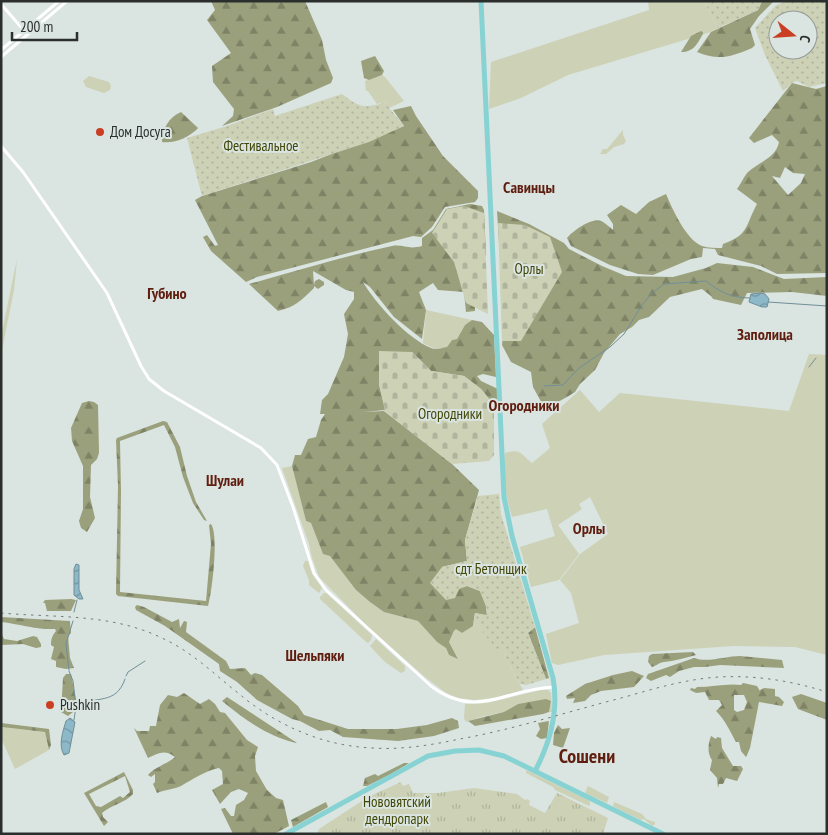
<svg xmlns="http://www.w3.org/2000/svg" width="828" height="835" viewBox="0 0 828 835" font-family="'PT Sans Narrow',sans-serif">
	<defs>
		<pattern id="forest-firs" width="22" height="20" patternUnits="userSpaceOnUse" patternTransform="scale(1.25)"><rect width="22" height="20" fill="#9ba07c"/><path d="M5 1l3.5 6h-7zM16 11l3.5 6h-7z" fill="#7f8366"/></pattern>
		<pattern id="cemetery-stones" width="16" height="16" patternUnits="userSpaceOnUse" patternTransform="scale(1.25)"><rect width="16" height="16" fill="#cdd1b6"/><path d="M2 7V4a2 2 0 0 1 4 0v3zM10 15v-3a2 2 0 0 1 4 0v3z" fill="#b0b49d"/></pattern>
		<pattern id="park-tufts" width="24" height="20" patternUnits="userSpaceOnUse" patternTransform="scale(1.25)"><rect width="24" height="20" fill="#cdd1b6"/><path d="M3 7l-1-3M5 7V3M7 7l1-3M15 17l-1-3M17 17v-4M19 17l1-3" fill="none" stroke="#b0b49d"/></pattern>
		<pattern id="garden-dots" width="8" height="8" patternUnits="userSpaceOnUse" patternTransform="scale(1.25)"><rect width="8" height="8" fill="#cdd1b6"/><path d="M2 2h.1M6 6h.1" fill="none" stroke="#b0b49d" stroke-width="1.8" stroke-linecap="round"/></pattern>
		<pattern id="water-waves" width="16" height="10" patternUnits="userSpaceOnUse" patternTransform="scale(1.25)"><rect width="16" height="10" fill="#8db8c7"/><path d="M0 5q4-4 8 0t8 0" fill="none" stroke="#7396a2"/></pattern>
	</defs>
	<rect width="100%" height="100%" fill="#dae4e0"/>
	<g fill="#cdd1b6">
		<path d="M 648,1 L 704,1 L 718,28 L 711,32 L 568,75 L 521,98 L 489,109 L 491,62 L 649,10 Z"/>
		<path d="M 382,75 L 385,77 L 404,101 L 389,108 L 387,102 L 377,104 L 368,91 L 366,91 L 365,81 Z"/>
		<path d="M 89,76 L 109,82 L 111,86 L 110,90 L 104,93 L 86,87 L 83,81 Z"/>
		<path d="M 623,130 L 623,135 L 626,141 L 624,144 L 614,147 L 606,154 L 600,154 L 603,149 L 607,149 Z"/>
		<path d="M 17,259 L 14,290 L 1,355 L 1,337 Z"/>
		<path d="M 426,310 L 472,320 L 465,325 L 457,339 L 452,340 L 447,347 C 437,350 431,348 423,343 Z"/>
		<path d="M 809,354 L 827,355 L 827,655 L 795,647 L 733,646 L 604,655 L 558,665 L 552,663 L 546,634 L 579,623 L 571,593 L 560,580 L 580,554 L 608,534 L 590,497 L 579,504 L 582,509 L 558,525 L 579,554 L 559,580 L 531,587 L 520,547 L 555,536 L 547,509 L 512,517 C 506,498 502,473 505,453 C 522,448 520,454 532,463 L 550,448 L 542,424 L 580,390 L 599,412 L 620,393 L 789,411 Z"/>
		<path d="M 292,466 L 306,521 L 311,523 L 323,554 L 330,555 L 356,590 L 370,602 L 384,612 L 418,621 L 437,642 L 446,648 L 449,655 L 458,658 L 449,642 L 456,628 L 462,633 L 473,626 L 477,625 L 486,636 L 505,651 L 506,659 L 523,690 L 493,698 L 475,700 L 458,698 L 446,693 L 425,677 L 367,626 L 319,577 L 312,558 L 309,544 L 282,468 Z"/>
		<path d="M 305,561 L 308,561 L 312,574 L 322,588 L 319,593 L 309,585 L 309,580 L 303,566 Z"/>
		<path d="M 324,593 L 326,593 L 372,635 L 371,640 L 368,643 L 365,641 L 320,599 L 320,597 Z"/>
		<path d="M 376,639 L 405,666 L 405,671 L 401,673 L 385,662 L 370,646 Z"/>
		<path d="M 541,690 L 548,690 L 551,693 L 552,712 L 549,712 L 551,701 L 518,704 L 504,712 L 480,717 L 466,722 L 464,718 L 465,704 L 487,703 Z"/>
		<path d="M 2,727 L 45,732 L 49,750 L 15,769 L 1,738 Z"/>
		<path d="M 526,770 L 590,801 L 590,805 L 589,806 L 555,790 L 553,787 L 526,773 Z"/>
		<path d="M 588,786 L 609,797 L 607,803 L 587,794 L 585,793 Z"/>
		<path d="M 614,802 L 642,814 L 646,819 L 655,822 L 655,824 L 652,826 L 644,819 L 641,820 L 616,808 L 613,806 Z"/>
	</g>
	<g fill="url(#forest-firs)" fill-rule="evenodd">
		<path d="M 211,1 L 305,1 L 322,40 L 326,60 L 333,78 L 331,83 L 277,107 L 222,126 L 233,116 L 234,109 L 213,82 L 212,66 L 231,53 L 207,20 L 215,10 Z"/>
		<path d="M 762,1 L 774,1 L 759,16 L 750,29 L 755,45 L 752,48 C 731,57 718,61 697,52 L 711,32 L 758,10 Z"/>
		<path d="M 701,31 L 703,32 L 703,34 C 697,44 694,52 681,52 L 691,36 Z"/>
		<path d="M 375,56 L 384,71 L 382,75 L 369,80 L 364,78 L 361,61 Z"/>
		<path d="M 792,83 L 816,89 L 827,86 L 827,273 L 777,274 L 761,266 L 718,255 L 715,249 L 703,248 L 702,257 L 691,259 L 653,275 L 638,274 L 610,265 L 571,246 L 567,238 C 574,230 593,216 603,222 C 606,224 610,227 613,230 L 613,224 L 607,215 L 621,205 L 636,214 L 649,202 L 666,194 C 672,208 686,240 702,246 C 708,248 716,248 722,248 L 723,244 C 749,235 745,226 757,204 L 737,189 C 741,184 744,176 748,172 C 759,162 776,158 779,142 L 772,135 L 754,143 L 749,138 ZM 785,167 L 793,173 L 805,174 L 801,183 L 788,195 L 772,176 L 780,178 Z"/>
		<path d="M 411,106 L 416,116 L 443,156 L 478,191 L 478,198 L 475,202 L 445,207 L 432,227 L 421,237 L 413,236 L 257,277 L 246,282 L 211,251 L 203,237 L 207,235 L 215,246 L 218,245 L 195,200 L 202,196 L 311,162 L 404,126 L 393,110 Z"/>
		<path d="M 181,112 L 198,128 C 190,137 174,144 162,142 C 162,129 169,117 181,112 Z"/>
		<path d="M 470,204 L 482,206 L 484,210 L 486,255 L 470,270 L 475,293 L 475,311 L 466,312 L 464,292 L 438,290 L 433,283 L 419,292 L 426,310 L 422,339 L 394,317 L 370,287 L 363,282 C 375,303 408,339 431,348 C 437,350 441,348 447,347 L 452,340 L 457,339 L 465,325 L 472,320 L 482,322 L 494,335 L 496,377 L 483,374 L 477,376 L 481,381 L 498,389 L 498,404 L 494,405 L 481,389 L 464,376 L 431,371 L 412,352 L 379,384 L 385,410 L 363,412 L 384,411 L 452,464 L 479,490 L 465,540 L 467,561 L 442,567 L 459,588 L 467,586 L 480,591 L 486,606 L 487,616 L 475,613 L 473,626 L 462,633 L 456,629 L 454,631 L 449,642 L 458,659 L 449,655 L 446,648 L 437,642 L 418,621 L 384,612 L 370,602 L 356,590 L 330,556 L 323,554 L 311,523 L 306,521 L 292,466 L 295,455 L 301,455 L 308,439 L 316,437 L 321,420 L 325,414 L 320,414 L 322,400 L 328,394 L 344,357 L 348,334 L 344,314 L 354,299 L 354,292 L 346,290 L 313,271 L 314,285 L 315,281 L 319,279 L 324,282 L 324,285 L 318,289 L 314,286 L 314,288 C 302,300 295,307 278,311 L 249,284 C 297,271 344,256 392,246 C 403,244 408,250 422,246 L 422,238 L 433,230 L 446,209 Z"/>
		<path d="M 497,211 L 529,224 L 564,243 L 569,249 L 602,266 L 626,276 L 673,277 L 706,268 L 717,263 L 753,267 L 784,279 L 827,277 L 827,296 L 792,292 L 747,293 L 741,305 L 713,299 L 711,296 L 702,289 L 670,297 L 649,317 L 639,320 L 632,327 L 620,334 L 604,353 L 595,370 L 580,384 L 575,392 L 567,397 L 545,409 L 533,387 L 531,372 L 511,362 L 502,345 L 504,325 Z"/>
		<path d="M 89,401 L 94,402 L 98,405 L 99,453 L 97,459 L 91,465 L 90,497 L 95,518 L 87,532 L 81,528 L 79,521 L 83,509 L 83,466 L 72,441 L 71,428 L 82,403 Z"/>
		<path d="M 163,421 L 167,422 L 180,447 L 187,476 L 196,502 L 207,521 L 204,520 L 193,503 L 183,477 L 175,447 L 164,425 L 120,441 L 121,492 L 120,592 L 206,601 L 211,544 L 209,525 L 211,524 C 219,535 212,592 208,606 L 118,596 L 116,594 L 118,486 L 116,440 L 117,438 Z"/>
		<path d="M 71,599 L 76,600 L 71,611 L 47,611 L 45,603 L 43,603 L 45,600 Z"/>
		<path d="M 137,605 L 144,607 L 172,622 L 179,619 L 180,628 L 184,621 L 187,622 L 186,632 L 226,661 L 230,669 L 245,668 L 251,675 L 255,673 L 262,675 L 298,706 L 304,715 L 348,729 L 397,729 L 427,725 L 452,718 L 458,721 L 459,728 L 434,736 L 398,741 L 343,737 L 330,730 L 319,731 L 300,721 L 292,719 L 257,700 L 237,682 L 220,671 L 219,664 L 165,626 L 136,610 L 135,607 Z"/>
		<path d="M 1,617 L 70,621 L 71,633 L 68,636 L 70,658 L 74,668 L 66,669 L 56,667 L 56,661 L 51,659 L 54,647 L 51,645 C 51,639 52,636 56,631 L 55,629 C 36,630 20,624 1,622 Z"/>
		<path d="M 535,627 L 549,678 L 546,679 L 528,633 Z"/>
		<path d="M 1,632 L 4,639 L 17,641 L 33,636 L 37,637 L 41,644 L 41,647 L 36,648 L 23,644 L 1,645 Z"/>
		<path d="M 693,652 L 696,655 C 685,658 674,661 664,662 C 660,662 656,666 652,667 L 648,662 L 649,656 L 652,654 Z"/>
		<path d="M 740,656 L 782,660 L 784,668 L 720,665 L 705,667 L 694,667 L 679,671 L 670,677 L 666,675 L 651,681 L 646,678 L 648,674 L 694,658 C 708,663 726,656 740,656 Z"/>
		<path d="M 632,671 L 644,676 L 634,687 L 601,691 L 591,695 L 585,701 L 573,703 L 575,698 L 567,699 L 566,696 L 585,684 L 613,675 Z"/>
		<path d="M 66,674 L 71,674 L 76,700 L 73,712 L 68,716 L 61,712 L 63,678 Z"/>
		<path d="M 743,683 L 757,686 L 760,691 L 760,690 L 764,688 L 775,689 L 775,696 L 779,697 L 784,702 L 782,706 L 759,702 L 750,748 L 746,757 L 741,751 L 739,742 L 736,742 C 730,731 725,720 716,711 L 722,705 L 719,700 L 709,700 L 705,692 L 696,693 L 690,690 L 691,688 L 695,689 L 697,687 C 712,687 728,683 741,685 ZM 734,695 L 744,695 L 747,702 L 744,710 L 737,712 L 734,710 Z"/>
		<path d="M 184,693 L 200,704 L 209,699 L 215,704 L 220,712 L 225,713 L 247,740 L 258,747 L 255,756 L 256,771 L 267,790 L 276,798 L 283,800 L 289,826 L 274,834 L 233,834 L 221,809 L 225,808 L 231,816 L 234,816 L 236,805 L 244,800 L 248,793 L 239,789 L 231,792 L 220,804 L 212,790 L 223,784 L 222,771 L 219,768 C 205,771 193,779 181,786 C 175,789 164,790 157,793 L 153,784 L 155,782 L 155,774 L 151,777 L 148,775 C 153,768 167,764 175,757 C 165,749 158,753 148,758 L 134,728 L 137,731 L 149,731 L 150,726 L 156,726 L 160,705 L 168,695 L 177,697 Z"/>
		<path d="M 801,694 L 827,703 L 827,720 L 798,709 L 792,697 Z"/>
		<path d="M 227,697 L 297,743 C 268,737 244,719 222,701 Z"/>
		<path d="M 546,699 L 551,701 L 549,712 L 543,714 L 475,726 L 468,721 L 504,712 L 518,704 Z"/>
		<path d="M 549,721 L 547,738 L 541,739 L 536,736 L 540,729 L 538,723 Z"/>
		<path d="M 1,723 L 49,729 L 51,745 L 49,750 L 45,732 L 2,727 Z"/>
		<path d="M 558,725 L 562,729 L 570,728 L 563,748 L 553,745 L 554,733 Z"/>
		<path d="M 711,736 L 716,739 L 717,737 L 721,738 L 722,748 L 733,766 L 741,766 L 743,769 L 737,781 L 726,778 L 723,784 L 719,784 L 718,788 L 717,778 L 710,770 L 712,760 C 707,753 708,744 711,736 Z"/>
		<path d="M 404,763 L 409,763 L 391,774 L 367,786 L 363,786 L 365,778 L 375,774 L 378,776 Z"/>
		<path d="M 124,772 L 133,790 L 133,794 C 125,803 111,805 102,813 L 103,817 L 108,822 L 104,826 L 84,793 ZM 125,776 L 130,792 L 123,798 L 120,796 L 101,807 L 96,806 L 89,794 Z"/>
		<path d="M 326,802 L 328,807 L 293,827 L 291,820 Z"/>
	</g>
	<g fill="url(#cemetery-stones)">
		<path d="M 464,206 L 484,213 L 488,314 L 466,303 L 454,262 L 432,233 L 447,209 Z"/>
		<path d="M 498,223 L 525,225 L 550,237 L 562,272 L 521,341 L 502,341 Z"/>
		<path d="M 379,351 L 412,352 L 431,371 L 464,376 L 481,389 L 494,405 L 494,455 L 489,461 L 452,464 L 384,411 L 385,410 L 379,384 Z"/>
	</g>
	<path fill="url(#park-tufts)" d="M 401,782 L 403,786 L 409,784 L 413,793 L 438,793 L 474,788 L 517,794 L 525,800 L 527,799 L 530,801 L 529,805 L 545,813 L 557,793 L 608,818 L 603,834 L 317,834 L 319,829 L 368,797 Z"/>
	<g fill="url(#garden-dots)" fill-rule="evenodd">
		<path d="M 704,1 L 762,1 L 758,10 L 718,28 Z"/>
		<path d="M 788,1 L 827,1 L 827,83 L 809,87 L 797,81 L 793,82 L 783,91 L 765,55 L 755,28 L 776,5 ZM 778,20 L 808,20 L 808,50 L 778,50 Z"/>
		<path d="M 342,94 C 361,109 364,108 387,102 L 390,109 L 404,126 L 369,142 L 202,196 L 187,138 L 227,126 L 273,109 L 275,116 Z"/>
		<path d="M 499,494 L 501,514 L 535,627 L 528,633 L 546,679 L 526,685 L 520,684 L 506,659 L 505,651 L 497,650 L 477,625 L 473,626 L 475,613 L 487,615 L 486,606 L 480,591 L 467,586 L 459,589 L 455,598 L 446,600 L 430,583 L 442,567 L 467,561 L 465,540 L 478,496 Z"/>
	</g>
	<g fill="url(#water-waves)" stroke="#6f8f98">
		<path d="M 760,293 L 765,294 L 769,299 L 767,307 L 762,307 L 749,302 L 751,294 Z"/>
		<path d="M 76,564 L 79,565 L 79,590 L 83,599 L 79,599 L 74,595 L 74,569 Z"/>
		<path d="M 70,718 L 75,722 L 69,753 L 64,755 C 58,745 63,731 66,721 Z"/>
	</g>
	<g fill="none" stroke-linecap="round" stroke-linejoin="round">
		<g stroke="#6f8f98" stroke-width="1">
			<path d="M 768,302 L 827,306"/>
			<path d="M 809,367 L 816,358"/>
			<path d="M 544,386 L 563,385 L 579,368 L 610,347 L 624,334 L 642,305 L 651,294 L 664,284 L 706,281 C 720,292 731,298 750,298"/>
			<path d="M 74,612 L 77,600"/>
			<path d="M 69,670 L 66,644 L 73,621"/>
			<path d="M 69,671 L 73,681 L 76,706 L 74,720"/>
			<path d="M 126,676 L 128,672 L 145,661"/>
			<path d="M 76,706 C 95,695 116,706 125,679"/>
		</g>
		<g stroke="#fff" stroke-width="3">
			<path d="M 1,4 L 27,34"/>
			<path d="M 1,50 L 59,1"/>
			<path d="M 1,57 L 67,1"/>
			<path d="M 1,146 L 23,172 L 107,293 L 141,366 L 149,379 L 164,391 L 261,448 L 277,465 L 293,507 L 314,573 L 326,590 L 431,686 C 477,721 507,688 554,687"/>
		</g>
		<g stroke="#87d2d2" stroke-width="5">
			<path d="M 481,1 L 504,497 L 512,536 L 553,678 C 559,711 551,741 535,771"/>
			<path d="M 286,834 L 428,756 L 455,751 L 479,750 L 504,756 L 663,834"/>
		</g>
		<path stroke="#747b78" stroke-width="1" stroke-dasharray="2.5 5" stroke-linecap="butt" d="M 1,613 C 57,618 112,613 164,639 C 192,652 214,674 238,693 C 276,725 322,746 373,748 C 402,750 431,745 460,739 C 515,729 570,711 625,697 C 656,688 687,679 719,677 C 756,675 792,681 827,692"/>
	</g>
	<g fill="#ca3f23" stroke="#dae4e0" stroke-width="2">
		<circle cx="100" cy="132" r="5"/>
		<circle cx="50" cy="705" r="5"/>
	</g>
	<g text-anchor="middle" stroke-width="4" stroke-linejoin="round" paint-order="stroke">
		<g font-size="15" fill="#2a2e2c" stroke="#dae4e0" text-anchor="start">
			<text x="110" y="137">Дом Досуга</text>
			<text x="60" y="710">Pushkin</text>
		</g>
		<g font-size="15" fill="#424707" stroke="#dae4e0">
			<text x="261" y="151">Фестивальное</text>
			<text x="529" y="274">Орлы</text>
			<text x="450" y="419">Огородники</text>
			<text x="491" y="574">сдт Бетонщик</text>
			<text x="397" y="807">Нововятский<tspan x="397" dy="17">дендропарк</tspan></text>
		</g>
		<g font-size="16" font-weight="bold" fill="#601e10" stroke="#dae4e0">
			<text x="529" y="193">Савинцы</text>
			<text x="167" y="299">Губино</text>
			<text x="765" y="340">Заполица</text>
			<text x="524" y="411">Огородники</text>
			<text x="225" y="486">Шулаи</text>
			<text x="589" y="534">Орлы</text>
			<text x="315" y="661">Шельпяки</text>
		</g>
		<g font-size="20" font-weight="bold" fill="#601e10" stroke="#dae4e0">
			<text x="587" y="763">Сошени</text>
		</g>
	</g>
	<rect width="828" height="835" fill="none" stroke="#2a2e2c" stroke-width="5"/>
	<g transform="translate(793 35) rotate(107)"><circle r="24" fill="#dae4e0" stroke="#949b98"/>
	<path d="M0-4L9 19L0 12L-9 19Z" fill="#ca3f23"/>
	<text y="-8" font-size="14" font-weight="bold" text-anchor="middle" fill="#2a2e2c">С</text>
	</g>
	<path d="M12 32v8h65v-8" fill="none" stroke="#2a2e2c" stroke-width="2.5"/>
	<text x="20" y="32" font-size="15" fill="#2a2e2c" stroke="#dae4e0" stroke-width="4" paint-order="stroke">200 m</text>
</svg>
